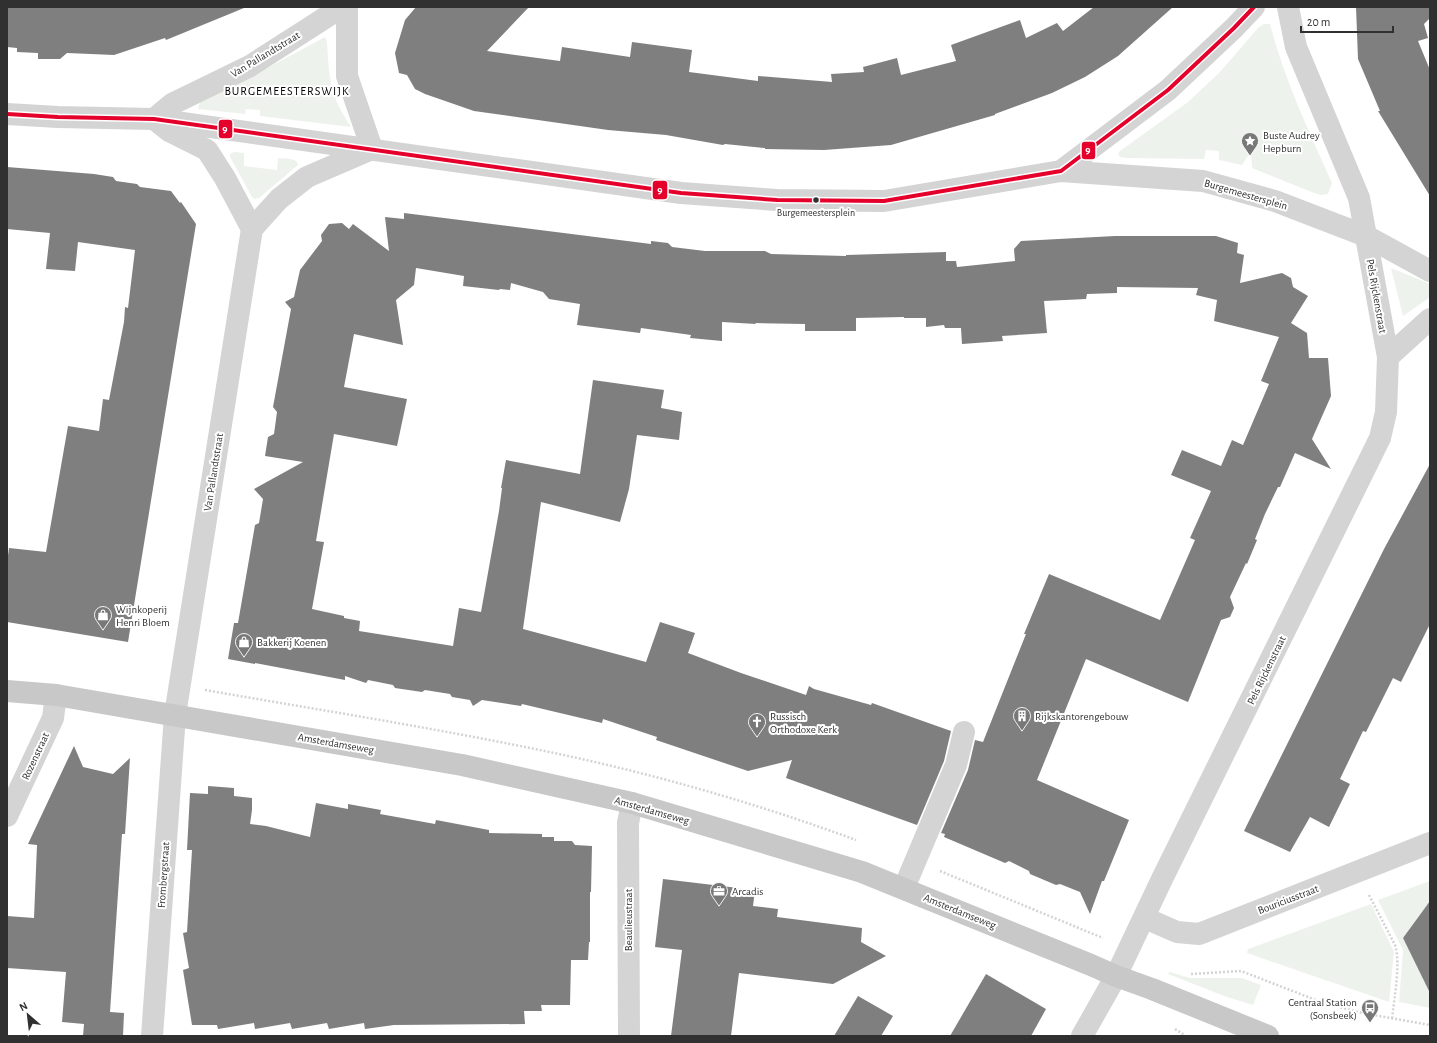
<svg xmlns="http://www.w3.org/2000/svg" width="1437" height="1043" viewBox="0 0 1437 1043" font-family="'Alegreya Sans',sans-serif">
	<rect width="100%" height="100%" fill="#fff"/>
	<g fill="#eef2ec">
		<path d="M 1264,24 L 1270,24 C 1284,79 1309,131 1332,183 L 1328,194 L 1321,195 L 1314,193 L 1252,168 L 1251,155 L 1249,154 L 1242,165 L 1219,160 L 1219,151 L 1206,150 L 1204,159 L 1127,158 L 1120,157 L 1118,154 L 1120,151 L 1188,102 L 1219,73 L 1258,28 Z"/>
		<path d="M 325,37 L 327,41 C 328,62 329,83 337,103 C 341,111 346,119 351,127 L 260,116 L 260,110 L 246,109 L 245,114 L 198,109 L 200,101 L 234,86 Z"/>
		<path d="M 234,152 L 244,153 L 244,166 L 277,170 L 278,158 C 285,159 297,157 298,165 L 259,198 L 255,199 L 252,197 L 230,157 L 230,154 Z"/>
		<path d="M 1391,268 L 1430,284 L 1430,297 L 1403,316 Z"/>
		<path d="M 1430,881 L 1430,906 L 1424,909 L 1403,938 L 1430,992 L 1430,1008 L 1399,1002 L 1403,950 L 1378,900 Z"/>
		<path d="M 1371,904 L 1394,952 L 1389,1002 L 1247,953 L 1248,949 Z"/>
		<path d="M 1170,972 L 1190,978 L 1242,978 L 1261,985 L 1253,1005 L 1224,996 L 1168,974 Z"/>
	</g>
	<g fill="#7f7f7f">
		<path d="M 7,7 L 244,7 L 244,8 L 166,40 L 165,38 L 114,55 L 67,53 L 60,59 L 38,59 L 38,53 L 17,52 L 17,48 L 7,47 Z"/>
		<path d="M 416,7 L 529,7 L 487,51 L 560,61 L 562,47 L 630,57 L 632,42 L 692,50 L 689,72 L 758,81 L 758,76 L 832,82 L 831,74 L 864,72 L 863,67 L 897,58 L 901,75 L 956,61 L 951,45 L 1020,20 L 1026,38 L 1057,23 L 1063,31 L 1094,7 L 1173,7 L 1118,56 L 1085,77 L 1052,93 L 995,114 L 995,115 L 891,145 L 824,150 L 765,149 L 765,148 L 725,144 L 723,145 L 666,135 L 608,130 L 474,111 L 425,94 L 415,89 L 407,75 L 399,73 L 395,53 L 405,20 Z"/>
		<path d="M 1356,7 L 1430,7 L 1430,18 L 1424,24 L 1428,38 L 1418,41 L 1430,70 L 1430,196 L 1378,111 L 1380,111 L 1358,59 Z"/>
		<path d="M 7,167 L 94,174 L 113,177 L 116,181 L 137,184 L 140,187 L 171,191 L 180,203 L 181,202 L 196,224 L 128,642 L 7,622 L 7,563 L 9,548 L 46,552 L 68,426 L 99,431 L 103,399 L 109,400 L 124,322 L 125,307 L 128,308 L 135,250 L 78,242 L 75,271 L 46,269 L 50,233 L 7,229 Z"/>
		<path d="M 404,213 L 651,244 L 651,241 L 668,243 L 672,247 L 705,251 L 765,251 L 771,254 L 846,256 L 846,255 L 946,252 L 946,261 L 956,261 L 957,267 L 1015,261 L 1014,249 L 1021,241 L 1115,236 L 1216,236 L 1238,243 L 1237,253 L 1244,255 L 1240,283 L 1282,273 L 1291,278 L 1293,287 L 1308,296 L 1291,323 L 1307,333 L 1309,358 L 1328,358 L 1331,396 L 1312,439 L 1331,469 L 1295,453 L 1280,487 L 1278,487 L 1265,514 L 1255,539 L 1257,540 L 1247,564 L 1246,563 L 1230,597 L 1234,608 L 1230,617 L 1221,620 L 1188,702 L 1086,659 L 1037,780 L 1129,820 L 1104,881 L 1102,881 L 1090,914 L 1080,892 L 1060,884 L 1056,885 L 1030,874 L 1029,871 L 1009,861 L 1005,863 L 944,837 L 945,834 L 941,833 L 968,770 L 975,740 L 983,742 L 1026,634 L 1024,634 L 1049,574 L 1160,620 L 1195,540 L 1190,538 L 1211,491 L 1171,475 L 1182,450 L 1221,466 L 1232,440 L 1243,445 L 1269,384 L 1261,381 L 1279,337 L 1214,321 L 1217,300 L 1196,295 L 1198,288 L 1117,287 L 1117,293 L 1087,294 L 1086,299 L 1044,301 L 1047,333 L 1002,336 L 1003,341 L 962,344 L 961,328 L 945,328 L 944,325 L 926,327 L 926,318 L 904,318 L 904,317 L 856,318 L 856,331 L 805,331 L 805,324 L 755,323 L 756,324 L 722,322 L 722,341 L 690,338 L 691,335 L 641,328 L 640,333 L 577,325 L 580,304 L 549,299 L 543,292 L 511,283 L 510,290 L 500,289 L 499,290 L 463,286 L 464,276 L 416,268 L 414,285 L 396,300 L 403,345 L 354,334 L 344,387 L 407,399 L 397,446 L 334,434 L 316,541 L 324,542 L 312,609 L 344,616 L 344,618 L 360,621 L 359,631 L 453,646 L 459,608 L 481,612 L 499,511 L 502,488 L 501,488 L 506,460 L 580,474 L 593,380 L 664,390 L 661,408 L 682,412 L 679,440 L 637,435 L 629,489 L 620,522 L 541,502 L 523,629 L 646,662 L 660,622 L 695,633 L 688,653 L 741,673 L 806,695 L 809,686 L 814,689 L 871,705 L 872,703 L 951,731 L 944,761 L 917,825 L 786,778 L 792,760 L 748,771 L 656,740 L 657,737 L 603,719 L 602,723 L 522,704 L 521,706 L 482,700 L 473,706 L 470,700 L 452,697 L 450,694 L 425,690 L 422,692 L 395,688 L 393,685 L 368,680 L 366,683 L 345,676 L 345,680 L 255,663 L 255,664 L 228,659 L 234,623 L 238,623 L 255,525 L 259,523 L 263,499 L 254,489 L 303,462 L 265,456 L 268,437 L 274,434 L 277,412 L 273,407 L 291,309 L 285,302 L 294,297 L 300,270 L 322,241 L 321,235 L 329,224 L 342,223 L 349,229 L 353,224 L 389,251 L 385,217 L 404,219 Z"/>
		<path d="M 1430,464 L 1430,624 L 1401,682 L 1393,678 L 1366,732 L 1363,731 L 1340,779 L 1350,784 L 1329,827 L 1310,817 L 1290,852 L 1244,831 L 1384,549 Z"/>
		<path d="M 74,746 L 83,767 L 113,774 L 130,758 L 125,834 L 122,834 L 110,1012 L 124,1013 L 123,1036 L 83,1036 L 84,1024 L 62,1022 L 66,972 L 7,968 L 7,916 L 34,918 L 37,845 L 28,844 Z"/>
		<path d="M 208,786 L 234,788 L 234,796 L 252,798 L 252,810 L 250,824 L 266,826 L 310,837 L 316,803 L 348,809 L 348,804 L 381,810 L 380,814 L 435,824 L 436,820 L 489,830 L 489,833 L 542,834 L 542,837 L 554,837 L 554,841 L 572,841 L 575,845 L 592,846 L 591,892 L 590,892 L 590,942 L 589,942 L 588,960 L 571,960 L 570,1005 L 541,1005 L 542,1011 L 524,1011 L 525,1024 L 394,1025 L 365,1029 L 364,1023 L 329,1029 L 327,1023 L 292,1029 L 290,1023 L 255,1029 L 254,1023 L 218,1029 L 217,1025 L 192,1025 L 183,970 L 189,968 L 183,933 L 187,932 L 192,850 L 187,850 L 190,793 L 208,794 Z"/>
		<path d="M 663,879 L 755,890 L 753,906 L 778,909 L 777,917 L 862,928 L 861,942 L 886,956 L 833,984 L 739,973 L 731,1036 L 671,1036 L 682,950 L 655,947 Z"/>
		<path d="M 1430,901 L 1430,993 L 1403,938 Z"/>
		<path d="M 986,974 L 1046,1009 L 1031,1036 L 950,1036 Z"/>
		<path d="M 858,996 L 893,1016 L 881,1036 L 834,1036 Z"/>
	</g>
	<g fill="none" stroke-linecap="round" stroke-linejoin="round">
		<g stroke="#d3d3d3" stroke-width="2.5" stroke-dasharray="2 2" stroke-linecap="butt">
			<path d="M 205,690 C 314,709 422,726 530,748 C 640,770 750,801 856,840"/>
			<path d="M 940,871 L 1103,938"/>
			<path d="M 1369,895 L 1395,945 C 1401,964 1394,998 1392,1019"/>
			<path d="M 1191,974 L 1241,971 L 1321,1002 L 1362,1013 L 1430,1025"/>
			<path d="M 1175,1029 L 1186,1036"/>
		</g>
		<g stroke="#d4d4d4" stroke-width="22">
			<path d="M 342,7 L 250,66 L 172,104 L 154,119 L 169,131 L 207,150 L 225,178 L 252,229 L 279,199 L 307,177 L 372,149 L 347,76 L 347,7"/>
			<path d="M 7,114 L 58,117 L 154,119 L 681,193 L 777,200 L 884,201 L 1061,171 L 1203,181 L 1275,201 L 1366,236 L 1430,271"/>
			<path d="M 1061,171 L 1168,90 L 1234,28 L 1254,7"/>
			<path d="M 1388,357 L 1430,319"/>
			<path d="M 7,816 L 53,718 L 56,695"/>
			<path d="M 904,888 L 956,765 L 964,732"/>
			<path d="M 1145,918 L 1177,932 L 1199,934 L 1430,843"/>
			<path d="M 152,1036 L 175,715 L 252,229"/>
			<path d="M 629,1036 L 628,823 L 632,803"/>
			<path d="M 1082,1036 L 1116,976 L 1162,879 L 1380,438 L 1386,412 L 1388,357 L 1359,198 L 1296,47 L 1288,7"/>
		</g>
		<path stroke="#c8c8c8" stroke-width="22" d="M 7,691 L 56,695 L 462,765 L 632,803 L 862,872 L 1091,965 L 1116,976 L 1152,989 L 1268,1036"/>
		<defs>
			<path id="bus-1" d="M 7,114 L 58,117 L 154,119 L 681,193 L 777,200 L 884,201 L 1061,171 L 1168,90 L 1234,28 L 1254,7"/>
		</defs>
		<use href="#bus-1" stroke="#fff" stroke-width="7"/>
		<use href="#bus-1" stroke="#e4002b" stroke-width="4"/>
	</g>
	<defs>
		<symbol id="sight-pin" viewBox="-11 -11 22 30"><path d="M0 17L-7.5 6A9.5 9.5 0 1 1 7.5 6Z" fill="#787878" stroke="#fff"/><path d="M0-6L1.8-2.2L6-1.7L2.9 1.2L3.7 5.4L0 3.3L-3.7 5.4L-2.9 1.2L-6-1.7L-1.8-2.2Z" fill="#fff"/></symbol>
		<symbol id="shop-pin" viewBox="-11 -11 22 30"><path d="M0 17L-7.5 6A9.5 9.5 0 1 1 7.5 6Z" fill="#787878" stroke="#fff"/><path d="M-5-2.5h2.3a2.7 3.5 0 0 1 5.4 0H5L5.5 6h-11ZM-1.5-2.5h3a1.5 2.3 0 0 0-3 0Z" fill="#fff"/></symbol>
		<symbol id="building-pin" viewBox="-11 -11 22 30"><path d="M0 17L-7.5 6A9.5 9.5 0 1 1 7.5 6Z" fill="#787878" stroke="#fff"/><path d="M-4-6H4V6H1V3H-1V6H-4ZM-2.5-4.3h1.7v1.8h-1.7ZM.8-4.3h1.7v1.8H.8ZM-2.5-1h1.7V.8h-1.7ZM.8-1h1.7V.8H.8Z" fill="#fff"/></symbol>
		<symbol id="church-pin" viewBox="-11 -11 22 30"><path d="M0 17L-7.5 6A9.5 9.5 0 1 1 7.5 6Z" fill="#787878" stroke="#fff"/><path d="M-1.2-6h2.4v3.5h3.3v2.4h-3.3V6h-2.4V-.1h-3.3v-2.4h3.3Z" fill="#fff"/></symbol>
		<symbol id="office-pin" viewBox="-11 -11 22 30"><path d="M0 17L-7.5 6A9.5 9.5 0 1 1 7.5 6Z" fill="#787878" stroke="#fff"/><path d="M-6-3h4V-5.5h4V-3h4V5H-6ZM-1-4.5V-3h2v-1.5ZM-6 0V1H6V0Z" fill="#fff"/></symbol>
		<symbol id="bus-pin" viewBox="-11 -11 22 30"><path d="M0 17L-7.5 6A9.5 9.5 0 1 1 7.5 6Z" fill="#787878" stroke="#fff"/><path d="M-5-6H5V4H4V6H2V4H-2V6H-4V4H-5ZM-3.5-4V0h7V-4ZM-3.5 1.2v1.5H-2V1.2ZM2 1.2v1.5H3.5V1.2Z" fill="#fff"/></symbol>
	</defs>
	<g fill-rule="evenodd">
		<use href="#sight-pin" x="1240" y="131" width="20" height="27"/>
		<use href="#shop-pin" x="93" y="605" width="20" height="27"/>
		<use href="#shop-pin" x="234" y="632" width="20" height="27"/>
		<use href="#building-pin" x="1012" y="706" width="20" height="27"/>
		<use href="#church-pin" x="747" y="712" width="20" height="27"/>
		<use href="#office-pin" x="709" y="881" width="20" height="27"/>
		<use href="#bus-pin" x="1360" y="998" width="20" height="27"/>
	</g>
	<circle fill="#303030" stroke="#fff" stroke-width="1.5" cx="816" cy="200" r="3.5"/>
	<g text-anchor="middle" stroke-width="4" stroke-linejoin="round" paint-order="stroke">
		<g font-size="10" fill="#303030" stroke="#fff">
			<text x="816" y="216">Burgemeestersplein</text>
		</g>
		<g font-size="11" fill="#303030" stroke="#fff">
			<text transform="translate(265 54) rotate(-31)" y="4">Van Pallandtstraat</text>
			<text transform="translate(1246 194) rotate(16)" y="4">Burgemeestersplein</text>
			<text transform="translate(1377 296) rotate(80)" y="4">Pels Rijckenstraat</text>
			<text transform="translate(213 472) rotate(-81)" y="4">Van Pallandtstraat</text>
			<text transform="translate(1266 670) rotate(-64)" y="4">Pels Rijckenstraat</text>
			<text transform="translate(336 743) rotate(10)" y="4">Amsterdamseweg</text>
			<text transform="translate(35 756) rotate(-65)" y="4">Rozenstraat</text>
			<text transform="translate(652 810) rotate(16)" y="4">Amsterdamseweg</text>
			<text transform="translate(163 875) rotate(-86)" y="4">Frombergstraat</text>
			<text transform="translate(1288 899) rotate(-21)" y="4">Bouriciusstraat</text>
			<text transform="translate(960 911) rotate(22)" y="4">Amsterdamseweg</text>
			<text transform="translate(628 920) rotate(-90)" y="4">Beaulieustraat</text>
		</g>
		<g font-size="11" fill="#303030" stroke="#fff" text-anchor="start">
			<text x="1263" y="139">Buste Audrey<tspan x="1263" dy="13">Hepburn</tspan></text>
			<text x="116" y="613">Wijnkoperij<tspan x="116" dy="13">Henri Bloem</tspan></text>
			<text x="257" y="646">Bakkerij Koenen</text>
			<text x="770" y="720">Russisch<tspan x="770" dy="13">Orthodoxe Kerk</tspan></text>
			<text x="1035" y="720">Rijkskantorengebouw</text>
			<text x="732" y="895">Arcadis</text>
			<text x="1357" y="1006" text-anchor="end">Centraal Station<tspan x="1357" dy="13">(Sonsbeek)</tspan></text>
		</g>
		<g font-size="12" letter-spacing="1" fill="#000" stroke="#fff">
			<text x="287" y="95">BURGEMEESTERSWIJK</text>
		</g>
	</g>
	<g stroke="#fff" stroke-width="1.5">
		<rect x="218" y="119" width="15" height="20" rx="4" fill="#e4002b"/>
		<rect x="1081" y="141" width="15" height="19" rx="4" fill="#e4002b"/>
		<rect x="652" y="180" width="16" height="20" rx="4" fill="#e4002b"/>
	</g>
	<g font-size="11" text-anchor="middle" font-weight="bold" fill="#fff">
		<text x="225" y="133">9</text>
		<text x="1088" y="154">9</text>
		<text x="660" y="194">9</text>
	</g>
	<rect width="1437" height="1043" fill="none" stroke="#303030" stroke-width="16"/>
	<g transform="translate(28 1015) rotate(332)" stroke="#ffffff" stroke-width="3" paint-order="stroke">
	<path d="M0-3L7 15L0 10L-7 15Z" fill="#303030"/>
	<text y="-6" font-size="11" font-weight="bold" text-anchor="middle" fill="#303030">N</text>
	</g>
	<path d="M1301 26v6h92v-6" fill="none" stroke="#303030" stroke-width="2"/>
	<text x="1307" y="26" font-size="12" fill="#303030" stroke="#ffffff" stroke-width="3" paint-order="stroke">20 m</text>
</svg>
